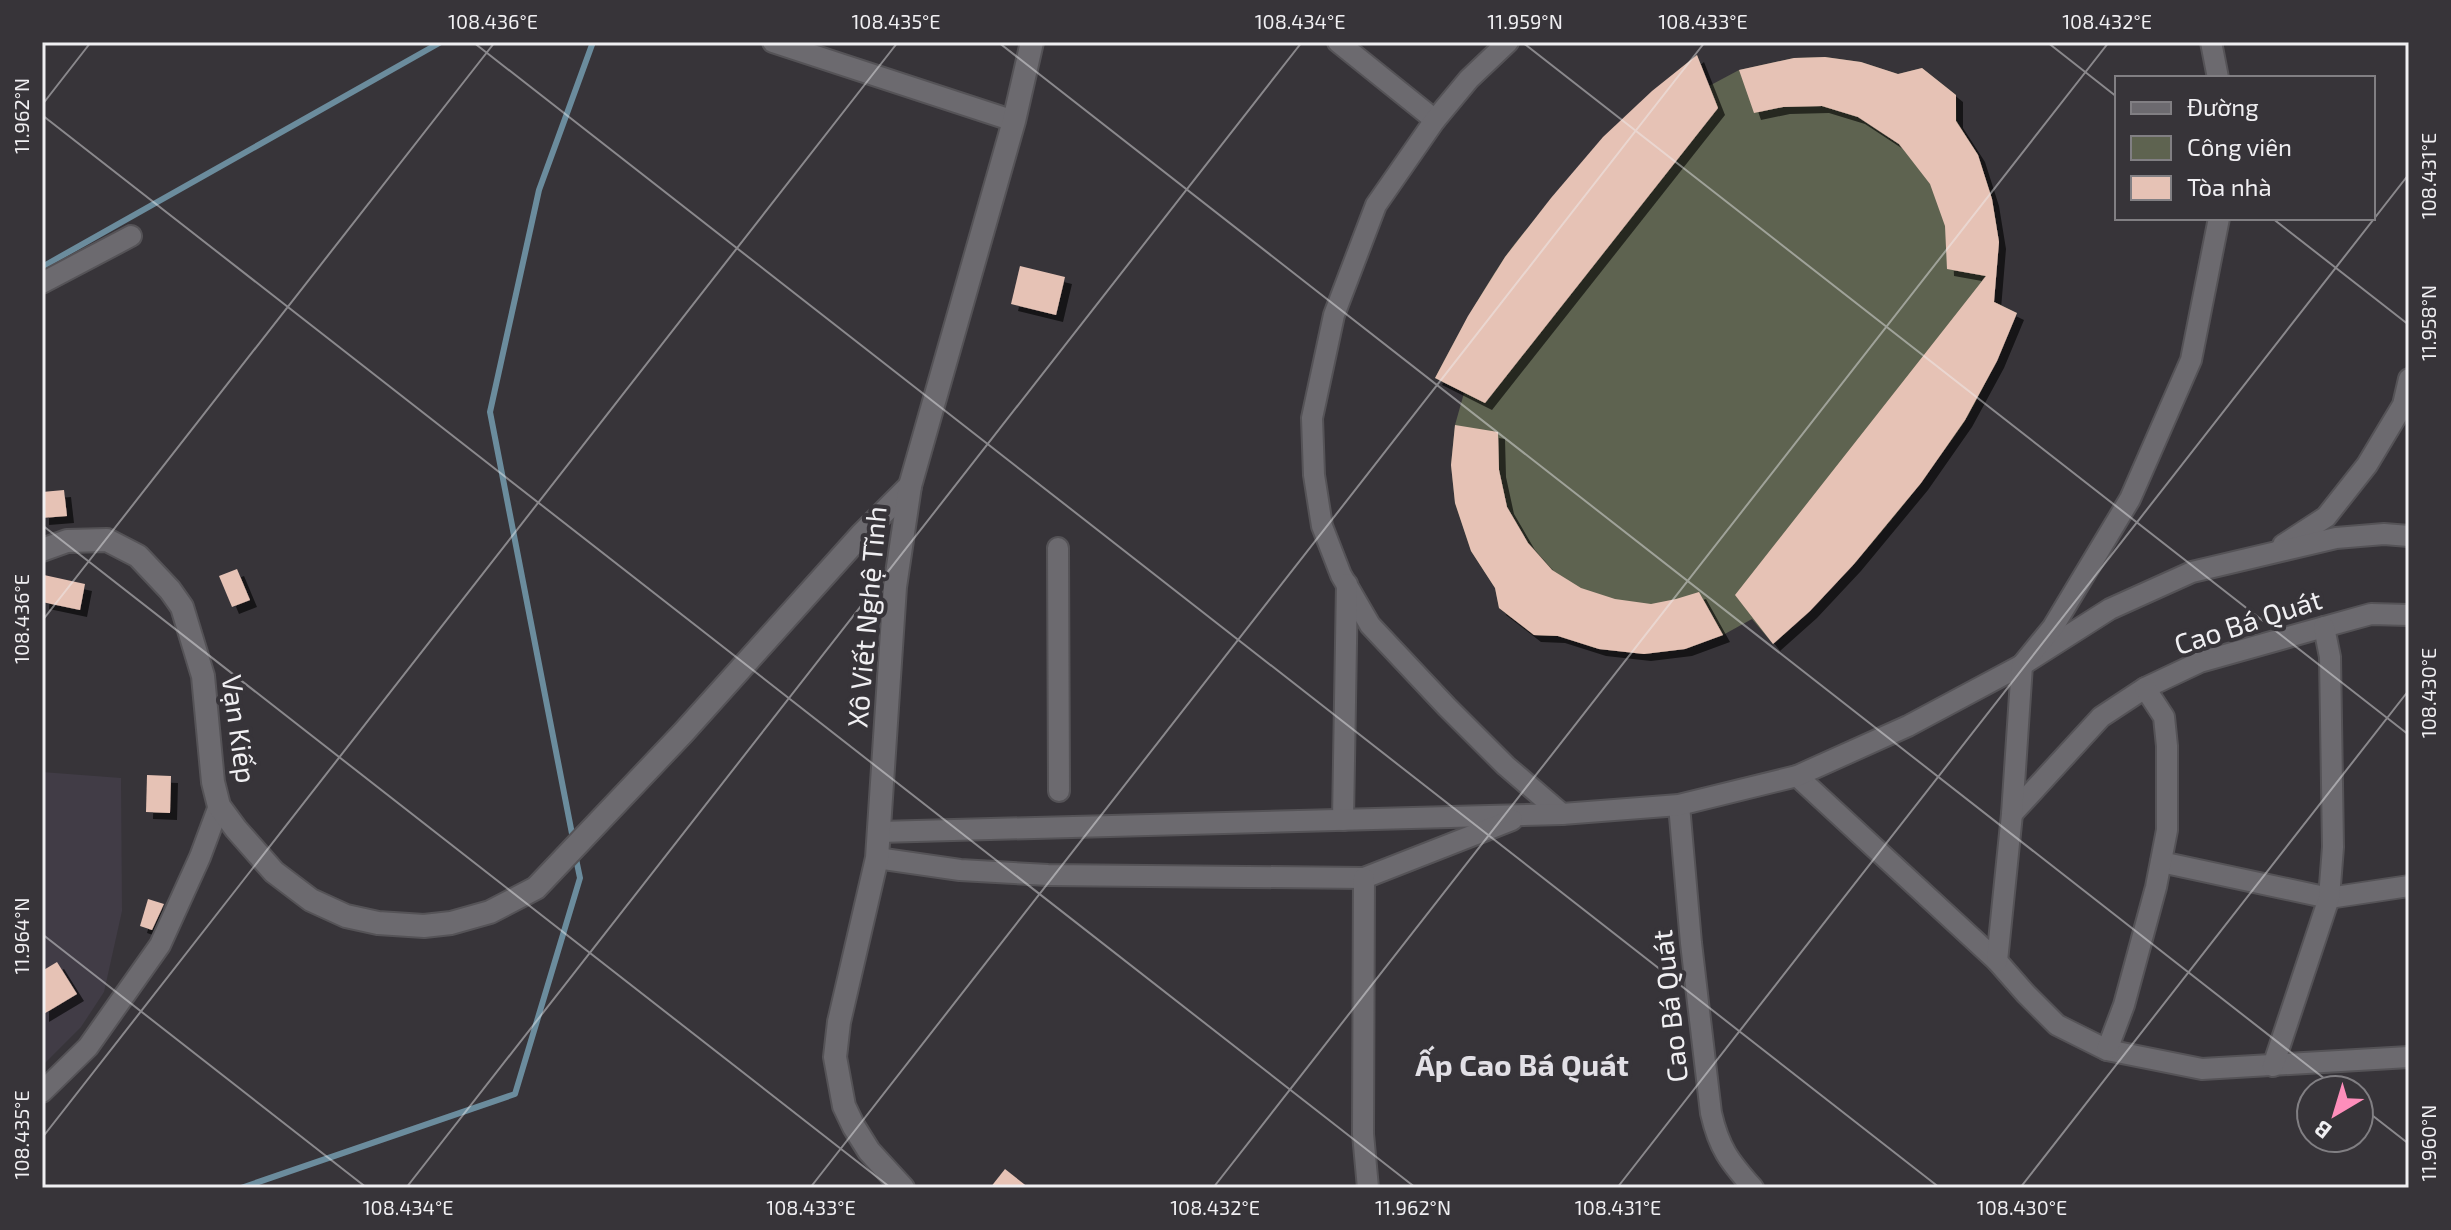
<svg xmlns="http://www.w3.org/2000/svg" width="2451" height="1230" viewBox="0 0 2451 1230" font-family="'Exo 2',sans-serif">
	<defs>
		<filter id="shadow"><feDropShadow dx="7" dy="7" stdDeviation="0" flood-color="#0009"/></filter>
	</defs>
	<rect width="100%" height="100%" fill="#373439"/>
	<path fill="#413c46" d="M 42,772 L 121,778 L 122,911 L 104,992 L 81,1027 L 42,1066 Z"/>
	<path fill="#5e6350" d="M 1697,55 L 1709,86 L 1739,70 L 1794,58 L 1825,57 L 1861,62 L 1898,74 L 1922,68 L 1956,95 L 1957,121 L 1978,155 L 1992,199 L 1999,242 L 1991,300 L 2017,313 C 2002,349 1986,384 1967,418 C 1958,433 1946,448 1935,463 C 1888,529 1834,590 1773,644 L 1752,619 L 1723,635 L 1685,649 L 1644,654 L 1599,649 L 1558,636 L 1534,635 L 1499,608 L 1495,588 L 1471,551 L 1455,503 L 1451,465 L 1455,425 L 1464,393 L 1435,378 C 1456,338 1478,298 1503,260 C 1513,245 1525,231 1537,217 C 1587,153 1634,105 1697,55 Z"/>
	<g fill="none" stroke-linecap="round" stroke-linejoin="round">
		<g stroke="#6b8c9d" stroke-width="6">
			<path d="M 42,267 L 441,42"/>
			<path d="M 573,839 L 490,412 L 539,190 L 593,42"/>
			<path d="M 241,1188 L 515,1094 L 580,878 L 575,854"/>
		</g>
	</g>
	<g fill="#e6c2b5" filter="url(#shadow)">
		<path d="M 1697,55 L 1718,108 L 1485,403 L 1435,378 L 1468,316 L 1505,257 L 1551,198 L 1603,137 L 1652,91 Z"/>
		<path d="M 1825,57 L 1861,62 L 1898,74 L 1922,68 L 1956,95 L 1956,121 L 1978,155 L 1992,199 L 1999,242 L 1994,302 L 2017,313 L 1997,361 L 1965,420 L 1921,483 L 1854,564 L 1810,611 L 1773,644 L 1735,595 L 1986,276 L 1947,269 L 1945,226 L 1930,184 L 1899,144 L 1858,117 L 1822,106 L 1783,107 L 1754,113 L 1739,70 L 1794,58 Z"/>
		<path d="M 1020,266 L 1065,277 L 1056,315 L 1011,304 Z"/>
		<path d="M 1455,425 L 1498,432 L 1499,470 L 1507,507 L 1528,543 L 1552,570 L 1581,588 L 1615,599 L 1651,604 L 1676,599 L 1699,592 L 1723,635 L 1685,649 L 1644,654 L 1599,649 L 1558,636 L 1534,635 L 1499,608 L 1495,588 L 1471,551 L 1455,503 L 1451,465 Z"/>
		<path d="M 64,490 L 67,516 L 42,518 L 42,492 Z"/>
		<path d="M 237,569 L 250,600 L 232,607 L 219,576 Z"/>
		<path d="M 44,575 L 85,584 L 80,610 L 42,602 Z"/>
		<path d="M 147,775 L 171,776 L 170,813 L 146,812 Z"/>
		<path d="M 148,899 L 164,904 L 152,930 L 140,926 Z"/>
		<path d="M 57,962 L 77,994 L 42,1015 L 42,971 Z"/>
		<path d="M 1005,1169 L 1029,1188 L 990,1188 Z"/>
	</g>
	<g fill="none" stroke-linecap="round" stroke-linejoin="round">
		<defs>
			<g id="minor">
				<path d="M 773,42 L 1014,121"/>
				<path d="M 1338,42 L 1435,120"/>
				<path d="M 1508,42 L 1469,79 L 1435,120 L 1376,205 L 1334,315 L 1312,418 L 1314,475 L 1322,526 L 1341,575 L 1370,625 L 1447,707 L 1506,766 L 1562,814"/>
				<path d="M 2211,42 L 2218,78"/>
				<path d="M 42,283 L 131,236"/>
				<path d="M 2283,545 L 2326,517 L 2367,465 L 2403,405 L 2409,379"/>
				<path d="M 1058,548 L 1059,791"/>
				<path d="M 1797,776 L 1997,961 L 2026,994 L 2057,1025 L 2107,1050 L 2202,1069 L 2409,1057"/>
				<path d="M 1679,805 L 1691,943 L 1711,1113 C 1719,1148 1729,1161 1753,1188"/>
				<path d="M 2012,814 L 2101,717 L 2145,688 L 2200,662 L 2324,627 L 2371,614 L 2409,615"/>
				<path d="M 1343,820 L 1347,584"/>
				<path d="M 879,832 L 1562,814 L 1679,805 L 1797,776 L 1908,726 L 2022,665 L 2110,609 L 2192,572 L 2336,538 L 2384,534 L 2409,536"/>
				<path d="M 877,858 L 960,870 L 1048,875 L 1364,878 L 1512,820"/>
				<path d="M 2161,862 L 2329,898 L 2409,886"/>
				<path d="M 1364,878 L 1363,1134 L 1368,1188"/>
				<path d="M 1997,961 L 2012,814 L 2022,665 L 2053,627 L 2130,499 L 2191,360 L 2219,218"/>
				<path d="M 2107,1050 L 2124,1005 L 2156,887 L 2167,830 L 2167,746 L 2164,717 L 2145,688"/>
				<path d="M 2273,1066 L 2329,898 L 2333,847 L 2330,657 L 2324,627"/>
				<path d="M 42,1092 L 88,1047 L 160,945 L 200,857 L 219,806"/>
			</g>
			<path id="tertiary" d="M 42,550 L 67,541 L 107,540 L 138,556 L 170,590 L 182,607 L 203,676 L 213,782 L 219,806 L 236,829 L 274,872 L 311,900 L 346,916 L 378,923 L 424,926 L 451,923 L 490,912 L 536,888 L 683,733 L 861,535 L 910,486"/>
			<path id="secondary" d="M 903,1188 L 869,1151 L 854,1127 L 844,1106 L 835,1057 L 839,1022 L 877,858 L 895,587 L 910,486 L 1014,121 L 1032,42"/>
		</defs>
		<use href="#minor" stroke="#555357" stroke-width="24"/>
		<use href="#tertiary" stroke="#555357" stroke-width="26"/>
		<use href="#secondary" stroke="#555357" stroke-width="26"/>
		<use href="#minor" stroke="#6c6a6f" stroke-width="20"/>
		<use href="#tertiary" stroke="#6c6a6f" stroke-width="22"/>
		<use href="#secondary" stroke="#6c6a6f" stroke-width="22"/>
	</g>
	<path fill="none" stroke="#f0eff2" stroke-width="2" stroke-opacity="0.45" d="M 473,42 L 1940,1188M 998,42 L 2339,1090M 1522,42 L 2409,735M 2047,42 L 2117,97M 42,105 L 91,42M 42,115 L 1416,1188M 2272,218 L 2409,325M 42,525 L 891,1188M 42,621 L 495,42M 42,934 L 367,1188M 2359,1105 L 2409,1144M 42,1138 L 898,42M 406,1188 L 1302,42M 810,1188 L 1705,42M 1213,1188 L 2109,42M 1617,1188 L 2409,174M 2020,1188 L 2409,690"/>
	<g text-anchor="middle" stroke-width="8" stroke-linejoin="round" paint-order="stroke">
		<g font-size="28" fill="#f0eff2" stroke="#373439">
			<text transform="translate(867 617) rotate(-85)" y="10">Xô Viết Nghệ Tĩnh</text>
			<text transform="translate(2248 622) rotate(-18)" y="10">Cao Bá Quát</text>
			<text transform="translate(239 729) rotate(82)" y="10">Vạn Kiếp</text>
			<text transform="translate(1670 1006) rotate(-96)" y="10">Cao Bá Quát</text>
		</g>
		<g font-size="30" font-weight="bold" fill="#e2e0e6" stroke="#373439">
			<text x="1522" y="1076">Ấp Cao Bá Quát</text>
		</g>
	</g>
	<rect width="2451" height="1230" fill="none" stroke="#373439" stroke-width="88"/>
	<rect x="2115" y="76" width="260" height="144" fill="#373439" stroke="#817f83" stroke-width="2"/>
	<rect x="2131" y="102" width="40" height="12" fill="#6c6a6f" stroke="#817f83" stroke-width="2"/>
	<text x="2187" y="116" font-size="24" fill="#f0eff2">Đường</text>
	<rect x="2131" y="136" width="40" height="24" fill="#5e6350" stroke="#817f83" stroke-width="2"/>
	<text x="2187" y="156" font-size="24" fill="#f0eff2">Công viên</text>
	<rect x="2131" y="176" width="40" height="24" fill="#e6c2b5" stroke="#817f83" stroke-width="2"/>
	<text x="2187" y="196" font-size="24" fill="#f0eff2">Tòa nhà</text>
	<g transform="translate(2335 1114) rotate(218)"><circle r="38" fill="#373439" stroke="#817f83" stroke-width="2"/>
	<path d="M0-6L14 30L0 20L-14 30Z" fill="#fe8ebb"/>
	<text y="-12" font-size="22" font-weight="bold" text-anchor="middle" fill="#f0eff2">B</text>
	</g>
	<rect x="44" y="44" width="2363" height="1142" fill="none" stroke="#f0eff2" stroke-width="3"/>
	<g font-size="20" text-anchor="middle" fill="#f0eff2">
		<text x="493" y="29">108.436°E</text>
		<text x="896" y="29">108.435°E</text>
		<text x="1300" y="29">108.434°E</text>
		<text x="1525" y="29">11.959°N</text>
		<text x="1703" y="29">108.433°E</text>
		<text x="2107" y="29">108.432°E</text>
		<text transform="translate(22 116) rotate(-90)" y="7">11.962°N</text>
		<text transform="translate(2429 176) rotate(-90)" y="7">108.431°E</text>
		<text transform="translate(2429 323) rotate(-90)" y="7">11.958°N</text>
		<text transform="translate(22 619) rotate(-90)" y="7">108.436°E</text>
		<text transform="translate(2429 693) rotate(-90)" y="7">108.430°E</text>
		<text transform="translate(22 936) rotate(-90)" y="7">11.964°N</text>
		<text transform="translate(22 1135) rotate(-90)" y="7">108.435°E</text>
		<text transform="translate(2429 1143) rotate(-90)" y="7">11.960°N</text>
		<text x="408" y="1215">108.434°E</text>
		<text x="811" y="1215">108.433°E</text>
		<text x="1215" y="1215">108.432°E</text>
		<text x="1413" y="1215">11.962°N</text>
		<text x="1618" y="1215">108.431°E</text>
		<text x="2022" y="1215">108.430°E</text>
	</g>
</svg>
